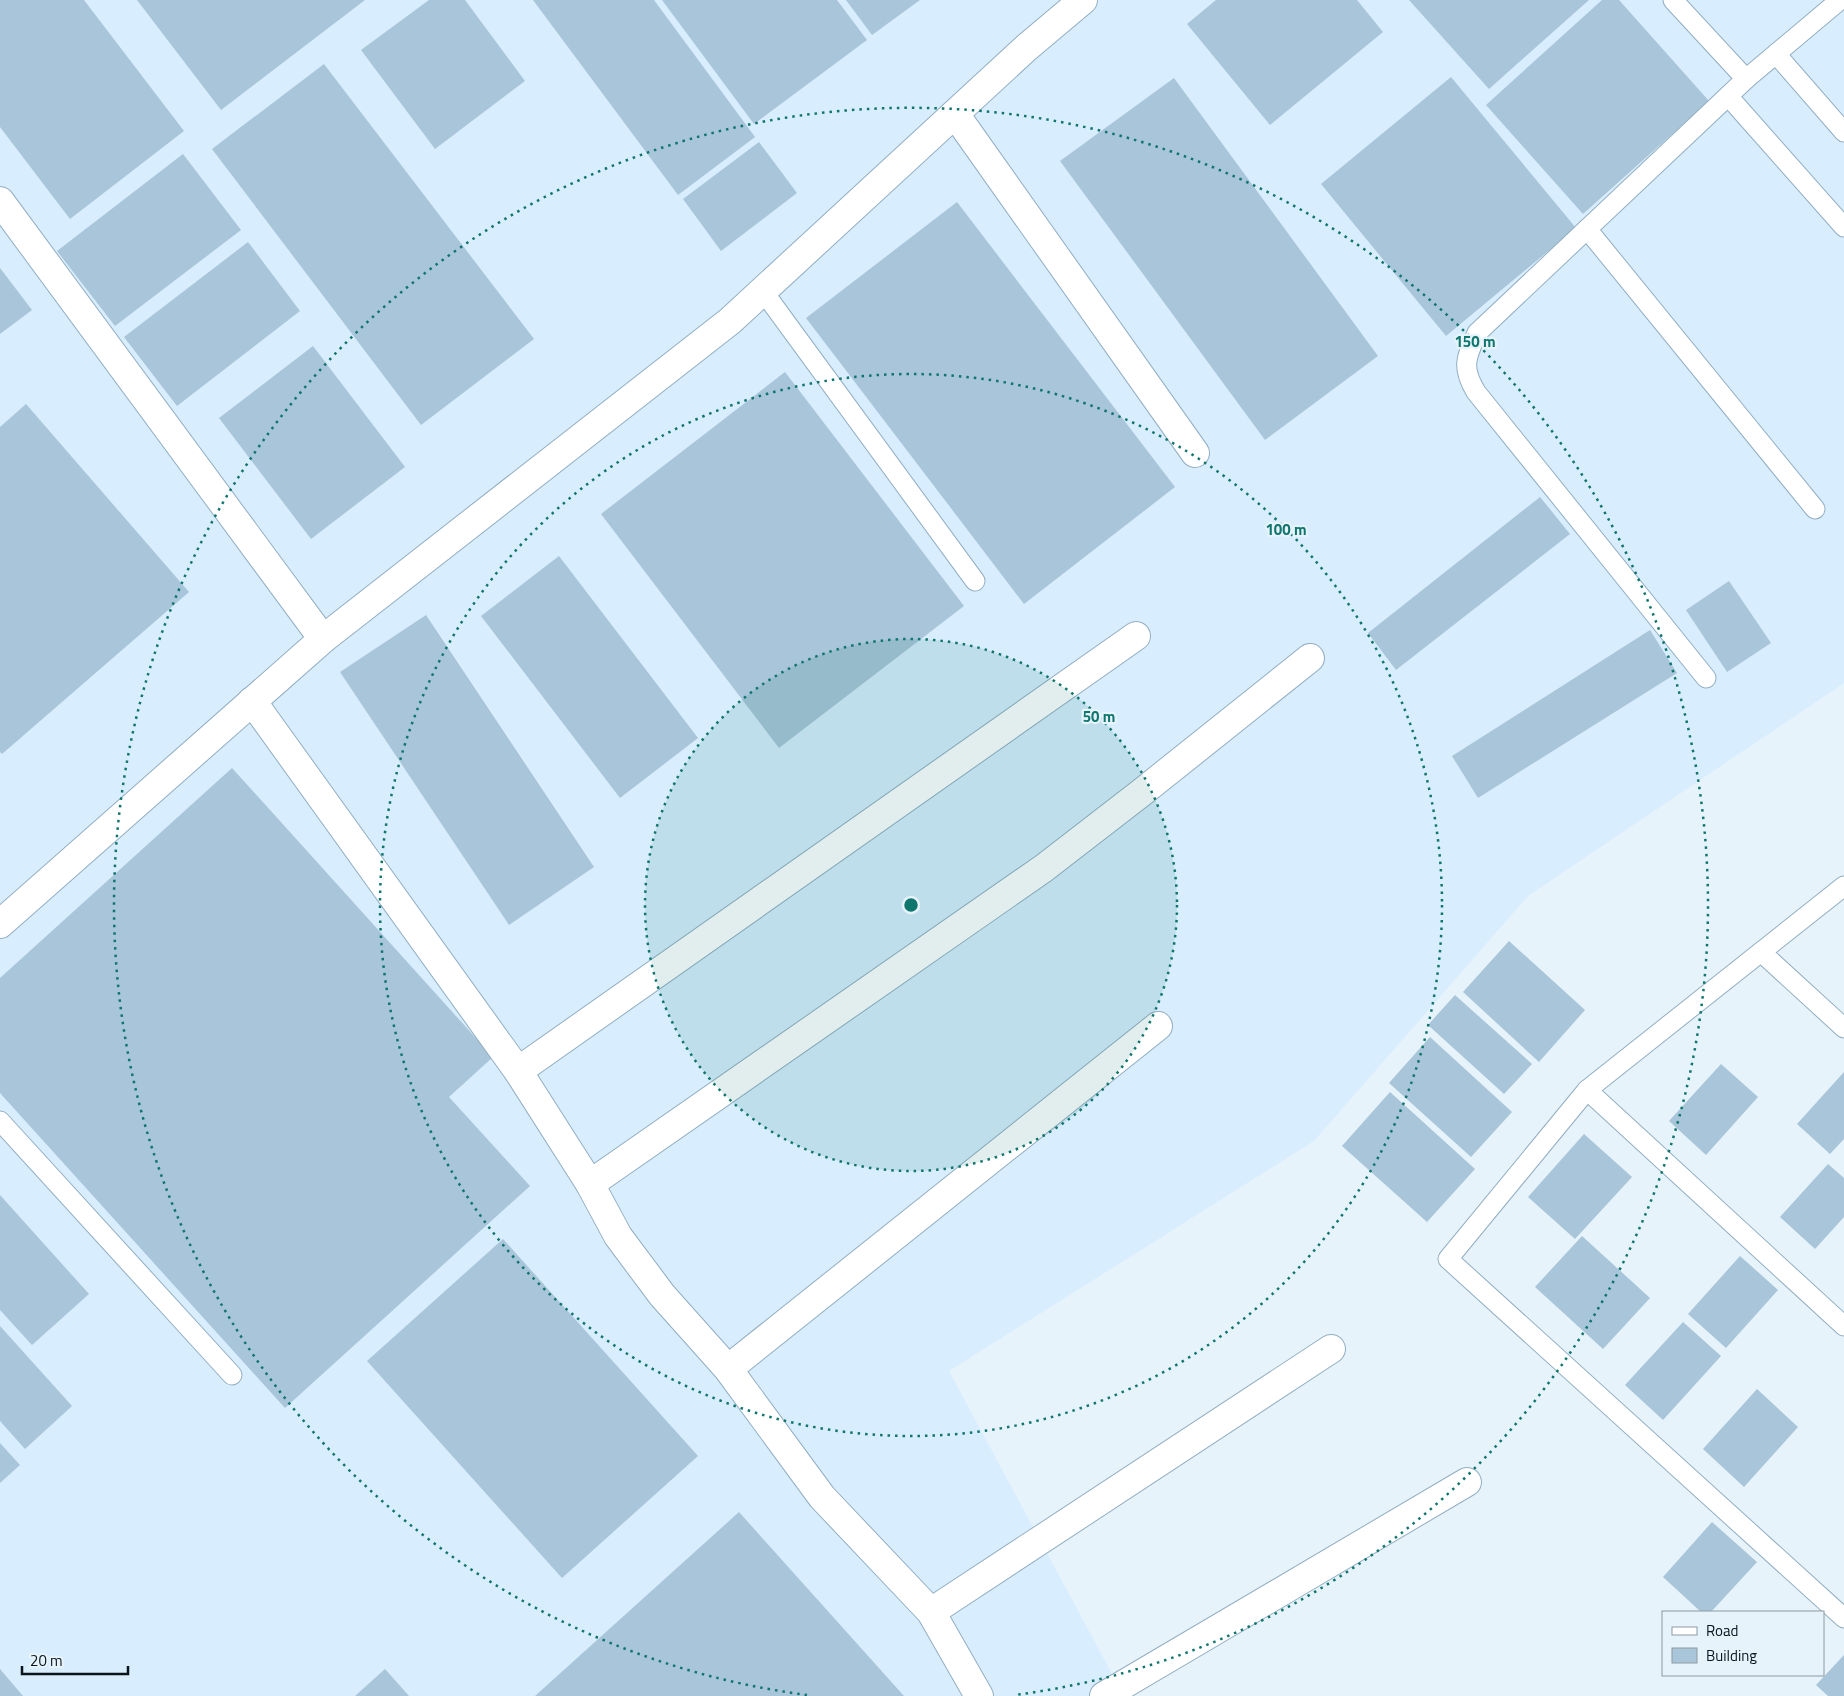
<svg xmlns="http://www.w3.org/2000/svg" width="1844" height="1696" viewBox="0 0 1844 1696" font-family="'Titillium Web',sans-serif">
	<rect width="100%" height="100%" fill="#e7f3fb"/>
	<path fill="#d8edfd" d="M 0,0 L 1844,0 L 1844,683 L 1528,896 L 1314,1141 L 949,1371 L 1124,1696 L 0,1696 Z"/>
	<g fill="#a9c5d9">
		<path d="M 0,0 L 84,0 L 184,131 L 70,219 L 0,127 Z"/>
		<path d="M 137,0 L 365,0 L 221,110 Z"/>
		<path d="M 429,0 L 465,0 L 525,81 L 435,149 L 361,50 Z"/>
		<path d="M 533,0 L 654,0 L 755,137 L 678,195 Z"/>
		<path d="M 662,0 L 837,0 L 867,40 L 754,124 Z"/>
		<path d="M 846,0 L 920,0 L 872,35 Z"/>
		<path d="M 1216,0 L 1357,0 L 1383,32 L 1270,125 L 1187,24 Z"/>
		<path d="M 1409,0 L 1589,0 L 1489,89 Z"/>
		<path d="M 1602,0 L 1619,0 L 1709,101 L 1583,214 L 1486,105 Z"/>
		<path d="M 324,64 L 534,339 L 421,425 L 212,149 Z"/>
		<path d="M 1451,77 L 1576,228 L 1446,336 L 1321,184 Z"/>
		<path d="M 1174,78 L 1378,356 L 1265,440 L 1060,161 Z"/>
		<path d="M 759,142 L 797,193 L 721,251 L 683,199 Z"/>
		<path d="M 183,154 L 241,230 L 115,326 L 57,251 Z"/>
		<path d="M 957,202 L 1175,487 L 1024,604 L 806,318 Z"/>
		<path d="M 248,242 L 300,311 L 177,406 L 124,337 Z"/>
		<path d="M 0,268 L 32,310 L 0,334 Z"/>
		<path d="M 313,346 L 405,467 L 311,539 L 219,418 Z"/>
		<path d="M 785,372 L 964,606 L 779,748 L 601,514 Z"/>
		<path d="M 26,404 L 189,592 L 2,754 L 0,752 L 0,427 Z"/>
		<path d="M 1540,497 L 1570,534 L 1396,670 L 1368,633 Z"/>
		<path d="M 559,556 L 698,738 L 620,798 L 481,616 Z"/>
		<path d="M 1729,581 L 1771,643 L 1727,672 L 1686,610 Z"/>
		<path d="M 426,615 L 594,867 L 509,925 L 340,672 Z"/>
		<path d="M 1650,630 L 1677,673 L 1478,798 L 1452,756 Z"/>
		<path d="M 232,768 L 493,1057 L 449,1097 L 530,1186 L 285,1408 L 0,1093 L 0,978 Z"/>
		<path d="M 1509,941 L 1585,1010 L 1539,1062 L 1463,992 Z"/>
		<path d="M 1455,995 L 1532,1064 L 1504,1094 L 1428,1025 Z"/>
		<path d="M 1430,1037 L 1512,1112 L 1471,1157 L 1389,1083 Z"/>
		<path d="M 1721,1064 L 1758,1097 L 1706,1155 L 1669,1121 Z"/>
		<path d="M 1844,1072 L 1844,1139 L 1830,1154 L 1797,1124 Z"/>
		<path d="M 1390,1092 L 1475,1169 L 1427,1222 L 1342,1146 Z"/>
		<path d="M 1584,1134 L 1632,1177 L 1575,1239 L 1528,1197 Z"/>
		<path d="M 1828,1164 L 1844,1178 L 1844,1217 L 1815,1249 L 1780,1217 Z"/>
		<path d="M 0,1195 L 89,1294 L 32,1345 L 0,1310 Z"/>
		<path d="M 1582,1236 L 1650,1298 L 1603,1349 L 1535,1287 Z"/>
		<path d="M 503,1239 L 698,1456 L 562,1578 L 367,1361 Z"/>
		<path d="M 1740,1256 L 1778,1290 L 1726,1348 L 1688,1314 Z"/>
		<path d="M 1683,1322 L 1721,1356 L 1663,1420 L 1625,1385 Z"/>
		<path d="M 0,1326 L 72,1406 L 25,1449 L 0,1421 Z"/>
		<path d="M 1757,1389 L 1798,1427 L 1744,1487 L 1703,1449 Z"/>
		<path d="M 0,1443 L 20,1465 L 0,1483 Z"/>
		<path d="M 739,1512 L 904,1696 L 535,1696 Z"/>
		<path d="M 1712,1522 L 1757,1562 L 1711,1612 L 1701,1612 L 1663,1577 Z"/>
		<path d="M 1844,1655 L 1844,1696 L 1828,1696 L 1816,1685 Z"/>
		<path d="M 0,1669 L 23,1696 L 0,1696 Z"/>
		<path d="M 385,1669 L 409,1696 L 355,1696 Z"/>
	</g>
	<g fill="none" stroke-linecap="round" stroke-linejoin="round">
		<defs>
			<g id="lane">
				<path d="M 1673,0 L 1746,79"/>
				<path d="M 1776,54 L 1844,132"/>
				<path d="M 1728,96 L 1844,227"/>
				<path d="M 1587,229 L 1815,509"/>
				<path d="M 763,291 L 975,581"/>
				<path d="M 1706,678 L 1476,392 C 1461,367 1466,358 1477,333 L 1746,79 L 1840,0"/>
				<path d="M 1844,886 L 1587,1090 L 1448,1259 L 1844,1618"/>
				<path d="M 1761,952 L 1844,1028"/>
				<path d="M 1587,1090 L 1844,1326"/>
				<path d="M 0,1121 L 232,1375"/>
			</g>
			<g id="street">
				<path d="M 955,114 L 1195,453"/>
				<path d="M 0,201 L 323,639"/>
				<path d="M 252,701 L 518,1071 L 590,1184 L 618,1236 L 662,1295 L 728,1369 L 822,1497 L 931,1612 L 979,1696"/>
				<path d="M 0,924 L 323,639 L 730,321 L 1026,48 L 1083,0"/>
				<path d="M 518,1071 L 1136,636"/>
				<path d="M 590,1184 L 1044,868 L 1141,793 L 1310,658"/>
				<path d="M 728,1369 L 1158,1026"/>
				<path d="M 931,1612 L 1331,1349"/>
				<path d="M 1104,1696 L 1467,1482"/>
			</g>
		</defs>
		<use href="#lane" stroke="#92aec2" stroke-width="21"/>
		<use href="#street" stroke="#92aec2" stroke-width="30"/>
		<use href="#lane" stroke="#fff" stroke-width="19"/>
		<use href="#street" stroke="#fff" stroke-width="28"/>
	</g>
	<circle cx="911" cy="905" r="266" fill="#0f766e" fill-opacity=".12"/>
	<g fill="none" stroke="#0f766e" stroke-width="2.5" stroke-dasharray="2.5 5">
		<circle cx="911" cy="905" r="266"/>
		<circle cx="911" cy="905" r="531"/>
		<path d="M807 1695A797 797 0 1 1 1015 1695"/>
	</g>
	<circle cx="911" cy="905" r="8" fill="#0f766e" stroke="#e7f3fb" stroke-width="2.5"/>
	<g font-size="15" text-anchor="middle" font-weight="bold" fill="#0f766e" stroke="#e7f3fb" stroke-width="4.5" stroke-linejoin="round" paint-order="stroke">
		<text x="1475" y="347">150 m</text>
		<text x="1286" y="535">100 m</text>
		<text x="1099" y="722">50 m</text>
	</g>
	<rect x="1662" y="1611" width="162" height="65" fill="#e7f3fb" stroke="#8e9aa1"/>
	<rect x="1672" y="1627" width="25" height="8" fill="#ffffff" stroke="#8e9aa1"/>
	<text x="1706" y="1636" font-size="15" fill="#09141b">Road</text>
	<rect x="1672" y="1648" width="25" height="15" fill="#a9c5d9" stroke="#8e9aa1"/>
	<text x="1706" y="1661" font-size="15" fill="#09141b">Building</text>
	<path d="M22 1666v8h106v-8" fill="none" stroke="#09141b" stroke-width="2.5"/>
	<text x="30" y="1666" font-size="15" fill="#09141b" stroke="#e7f3fb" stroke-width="4" paint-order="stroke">20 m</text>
</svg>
